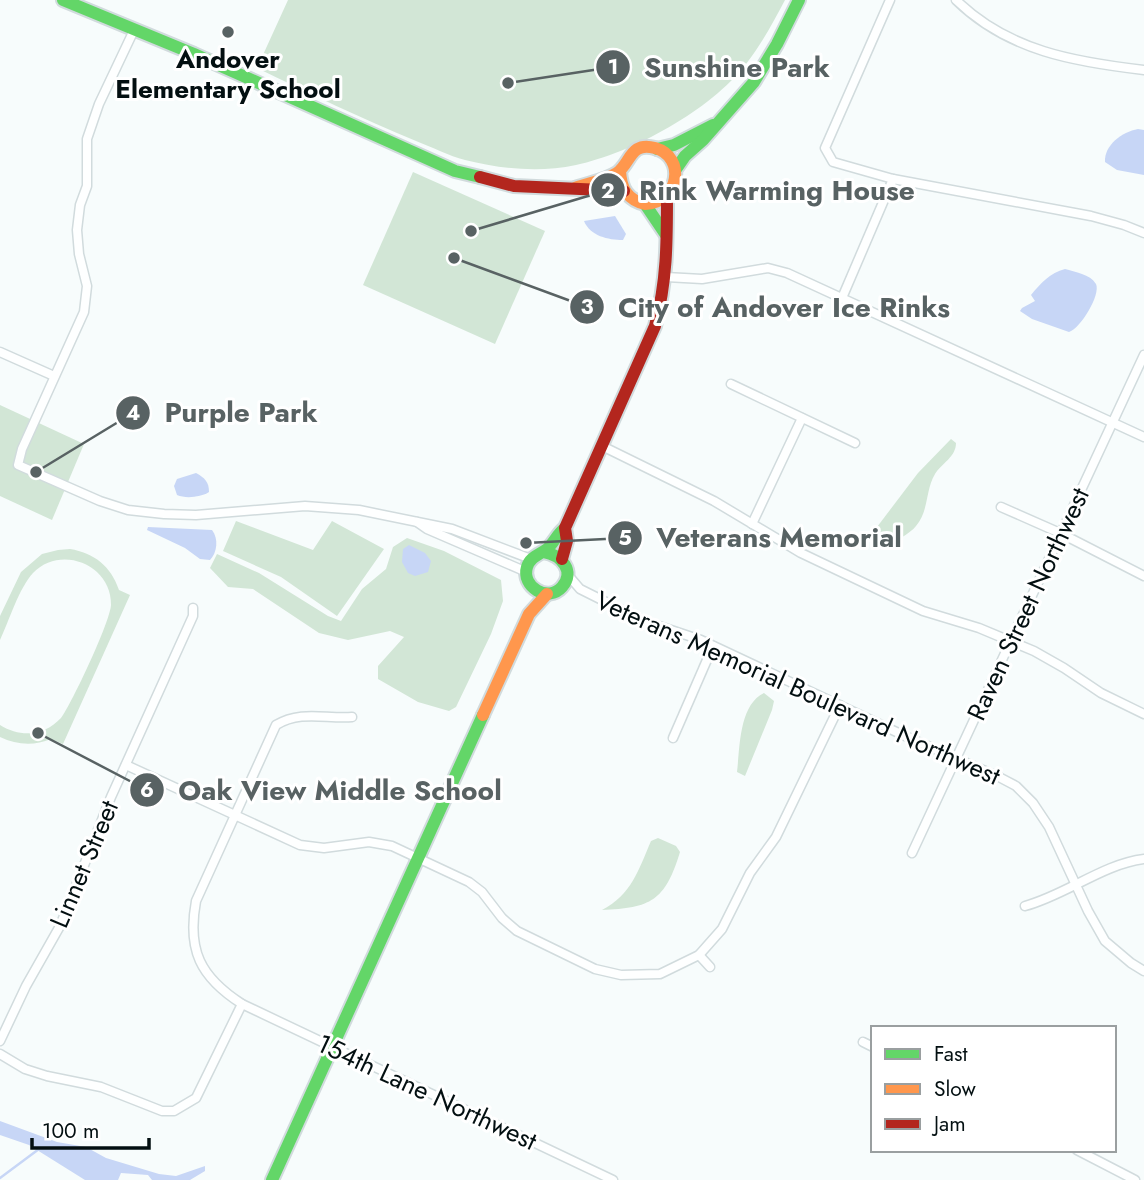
<svg xmlns="http://www.w3.org/2000/svg" width="1144" height="1180" viewBox="0 0 1144 1180" font-family="Jost,sans-serif">
	<rect width="100%" height="100%" fill="#f7fcfc"/>
	<g fill="#d2e6d6">
		<path d="M 288,0 L 785,0 C 774,21 761,45 746,64 C 711,110 632,153 576,165 C 539,173 501,169 465,160 C 449,156 432,147 416,141 C 362,119 309,93 257,68 Z"/>
		<path d="M 413,172 L 545,231 L 495,344 L 363,285 Z"/>
		<path d="M 0,405 L 84,444 L 52,520 L 0,496 Z"/>
		<path d="M 951,439 L 956,443 C 956,457 942,463 935,474 C 925,491 929,511 916,526 C 910,534 894,541 885,549 L 875,548 L 872,539 L 874,531 L 918,473 Z"/>
		<path d="M 236,521 L 313,550 L 332,521 L 384,549 L 337,616 L 281,577 L 223,551 Z"/>
		<path d="M 407,538 L 444,551 L 501,580 L 503,601 L 491,634 L 456,707 L 449,711 L 418,702 L 378,679 L 378,666 L 404,637 L 390,631 L 348,640 L 319,633 L 253,589 L 228,587 L 210,568 L 217,554 L 259,573 L 328,616 L 341,621 L 362,589 L 386,569 L 393,547 Z"/>
		<path d="M 70,549 C 94,553 111,566 119,590 L 130,595 L 63,744 L 51,739 C 34,746 17,745 0,737 L 0,725 C 21,738 44,736 61,718 C 72,703 110,622 111,605 C 112,565 61,544 33,573 C 19,588 9,621 0,640 L 0,616 L 21,572 L 42,554 L 58,550 Z"/>
		<path d="M 764,693 L 774,701 L 772,710 L 745,776 L 737,772 C 740,747 739,705 764,693 Z"/>
		<path d="M 658,838 L 676,846 L 680,852 C 665,901 651,908 602,910 C 632,894 638,871 651,841 Z"/>
	</g>
	<g fill="#c7d6f6">
		<path d="M 1138,129 L 1144,130 L 1144,175 L 1117,170 L 1105,162 C 1104,145 1122,132 1138,129 Z"/>
		<path d="M 615,216 L 626,234 L 623,240 C 608,240 590,236 584,221 Z"/>
		<path d="M 1065,269 C 1075,272 1090,274 1096,284 C 1101,295 1080,329 1069,332 L 1032,319 L 1020,311 L 1022,308 L 1035,301 L 1031,295 C 1041,283 1050,273 1065,269 Z"/>
		<path d="M 196,473 C 205,478 209,482 209,492 C 201,497 186,499 177,495 L 174,486 L 177,479 Z"/>
		<path d="M 148,527 L 212,530 C 219,539 217,553 210,560 L 200,559 L 185,548 L 147,530 Z"/>
		<path d="M 409,545 L 425,553 L 431,561 L 428,572 L 415,576 L 408,573 L 402,562 L 403,549 Z"/>
		<path d="M 0,1121 L 57,1142 L 86,1147 L 106,1158 L 159,1174 L 176,1176 L 205,1166 L 205,1171 L 190,1180 L 152,1180 L 148,1175 L 121,1173 L 118,1180 L 85,1180 L 29,1145 L 0,1135 Z"/>
	</g>
	<g fill="none" stroke-linecap="round" stroke-linejoin="round">
		<path stroke="#c7d6f6" stroke-width="2.5" d="M 0,1178 L 39,1149"/>
		<defs>
			<g id="street">
				<path d="M 890,0 L 825,148 L 833,162 L 893,179 L 1091,216 L 1124,225 L 1144,233"/>
				<path d="M 956,0 C 1008,51 1075,62 1144,70"/>
				<path d="M 135,28 L 99,104 L 87,139 L 87,186 L 80,205 L 77,230 L 79,254 L 87,286 L 84,312 L 22,449 L 18,465 L 100,501 L 128,510 L 164,514 L 196,515 L 305,506 L 359,510 L 452,529 L 531,559"/>
				<path d="M 666,277 L 702,279 L 768,268 L 787,273 L 1144,437"/>
				<path d="M 842,298 L 893,179"/>
				<path d="M 0,352 L 54,376"/>
				<path d="M 731,384 L 855,443"/>
				<path d="M 602,446 L 714,501 L 801,553 L 923,611 L 979,628 L 1034,651 L 1064,668 L 1101,693 L 1144,714"/>
				<path d="M 1001,507 L 1060,533 L 1144,576"/>
				<path d="M 417,522 L 427,529 L 522,570 L 526,575"/>
				<path d="M 752,524 L 802,418"/>
				<path d="M 568,575 L 580,589 L 644,621 L 701,640 L 905,736 L 999,777 L 1016,786 L 1033,803 L 1049,827 L 1088,911 L 1105,941 L 1131,963 L 1144,971"/>
				<path d="M 352,717 C 325,719 301,710 276,725 L 196,901 C 187,950 200,977 242,1004 L 613,1180"/>
				<path d="M 673,738 L 713,646"/>
				<path d="M 126,765 L 300,845 L 324,848 L 369,842 L 392,846 L 469,882 L 482,892 L 502,918 L 517,931 L 595,969 L 621,975 L 660,974 L 699,955 L 722,929 L 750,873 L 776,837 L 840,705"/>
				<path d="M 912,853 L 1144,355"/>
				<path d="M 1025,906 C 1066,895 1103,864 1144,859"/>
				<path d="M 699,955 L 710,967"/>
				<path d="M 0,1041 L 26,986 L 60,926 L 111,797 L 193,616 L 193,608"/>
				<path d="M 863,1042 L 873,1047"/>
				<path d="M 0,1054 L 25,1069 L 47,1076 L 101,1087 L 162,1111 L 174,1111 L 196,1098 L 242,1004"/>
				<path d="M 1077,1150 L 1135,1180"/>
			</g>
			<g id="fast">
				<path d="M 63,0 L 194,54 L 455,171 L 480,177"/>
				<path d="M 657,149 L 674,145 L 713,125"/>
				<path d="M 676,169 L 685,156 L 703,140 L 754,82 L 777,44 L 799,0"/>
				<path d="M 645,204 L 666,235"/>
				<path d="M 544,552 C 561,555 576,571 562,587 C 548,603 521,587 527,567 C 530,557 539,555 547,549 C 554,543 557,534 565,528"/>
				<path d="M 272,1180 L 483,715"/>
			</g>
			<g id="slow">
				<path d="M 575,188 C 588,183 605,181 617,173 C 631,163 630,141 655,148 C 687,157 679,203 645,204 C 627,200 621,188 620,171"/>
				<path d="M 483,715 L 529,614 L 547,594"/>
			</g>
			<g id="jam">
				<path d="M 480,177 L 514,186 L 624,191"/>
				<path d="M 562,559 L 567,541 L 565,528 L 655,326 C 667,281 667,242 667,196"/>
			</g>
		</defs>
		<use href="#street" stroke="#d1dbdd" stroke-width="11"/>
		<use href="#fast" stroke="#d1dbdd" stroke-width="16"/>
		<use href="#slow" stroke="#d1dbdd" stroke-width="16"/>
		<use href="#jam" stroke="#d1dbdd" stroke-width="16"/>
		<use href="#street" stroke="#feffff" stroke-width="8"/>
		<use href="#fast" stroke="#63d668" stroke-width="12"/>
		<use href="#slow" stroke="#ff974d" stroke-width="12"/>
		<use href="#jam" stroke="#b3261e" stroke-width="12"/>
	</g>
	<circle fill="#586263" stroke="#fff" stroke-width="2.5" cx="228" cy="32" r="7"/>
	<g text-anchor="middle" stroke-width="6" stroke-linejoin="round" paint-order="stroke">
		<g font-size="26" font-weight="bold" fill="#030f11" stroke="#fff">
			<text x="228" y="68">Andover<tspan x="228" dy="30">Elementary School</tspan></text>
		</g>
		<g font-size="26" fill="#030f11" stroke="#fff">
			<text transform="translate(1028 604) rotate(-65)" y="9">Raven Street Northwest</text>
			<text transform="translate(798 688) rotate(24)" y="9">Veterans Memorial Boulevard Northwest</text>
			<text transform="translate(84 864) rotate(-67)" y="9">Linnet Street</text>
			<text transform="translate(427 1092) rotate(25)" y="9">154th Lane Northwest</text>
		</g>
	</g>
	<path fill="none" stroke="#586263" stroke-width="2.5" d="M508 83L613 67M471 231L608 190M454 258L587 307M36 472L133 413M526 543L625 538M38 733L147 790"/>
	<g fill="#586263" stroke="#fff" stroke-width="2.5">
		<circle cx="508" cy="83" r="7"/>
		<circle cx="471" cy="231" r="7"/>
		<circle cx="454" cy="258" r="7"/>
		<circle cx="36" cy="472" r="7"/>
		<circle cx="526" cy="543" r="7"/>
		<circle cx="38" cy="733" r="7"/>
		<circle cx="613" cy="67" r="18"/>
		<circle cx="608" cy="190" r="18"/>
		<circle cx="587" cy="307" r="18"/>
		<circle cx="133" cy="413" r="18"/>
		<circle cx="625" cy="538" r="18"/>
		<circle cx="147" cy="790" r="18"/>
	</g>
	<g font-size="21" text-anchor="middle" font-weight="bold" fill="#fff">
		<text x="613" y="74">1</text>
		<text x="608" y="198">2</text>
		<text x="587" y="314">3</text>
		<text x="133" y="420">4</text>
		<text x="625" y="545">5</text>
		<text x="147" y="797">6</text>
	</g>
	<g font-size="28" text-anchor="middle" font-weight="bold" fill="#586263" stroke="#fff" stroke-width="6" stroke-linejoin="round" paint-order="stroke">
		<text x="737" y="77">Sunshine Park</text>
		<text x="777" y="200">Rink Warming House</text>
		<text x="784" y="317">City of Andover Ice Rinks</text>
		<text x="241" y="422">Purple Park</text>
		<text x="779" y="547">Veterans Memorial</text>
		<text x="340" y="800">Oak View Middle School</text>
	</g>
	<rect x="871" y="1026" width="245" height="126" fill="#ffffff" stroke="#9a9fa0" stroke-width="2"/>
	<rect x="885" y="1049" width="35" height="10" fill="#63d668" stroke="#9a9fa0" stroke-width="2"/>
	<text x="934" y="1061" font-size="21" fill="#030f11">Fast</text>
	<rect x="885" y="1084" width="35" height="10" fill="#ff974d" stroke="#9a9fa0" stroke-width="2"/>
	<text x="934" y="1096" font-size="21" fill="#030f11">Slow</text>
	<rect x="885" y="1119" width="35" height="10" fill="#b3261e" stroke="#9a9fa0" stroke-width="2"/>
	<text x="934" y="1131" font-size="21" fill="#030f11">Jam</text>
	<path d="M32 1138v10h117v-10" fill="none" stroke="#030f11" stroke-width="3.5"/>
	<text x="42" y="1138" font-size="21" fill="#030f11" stroke="#ffffff" stroke-width="5" paint-order="stroke">100 m</text>
</svg>
